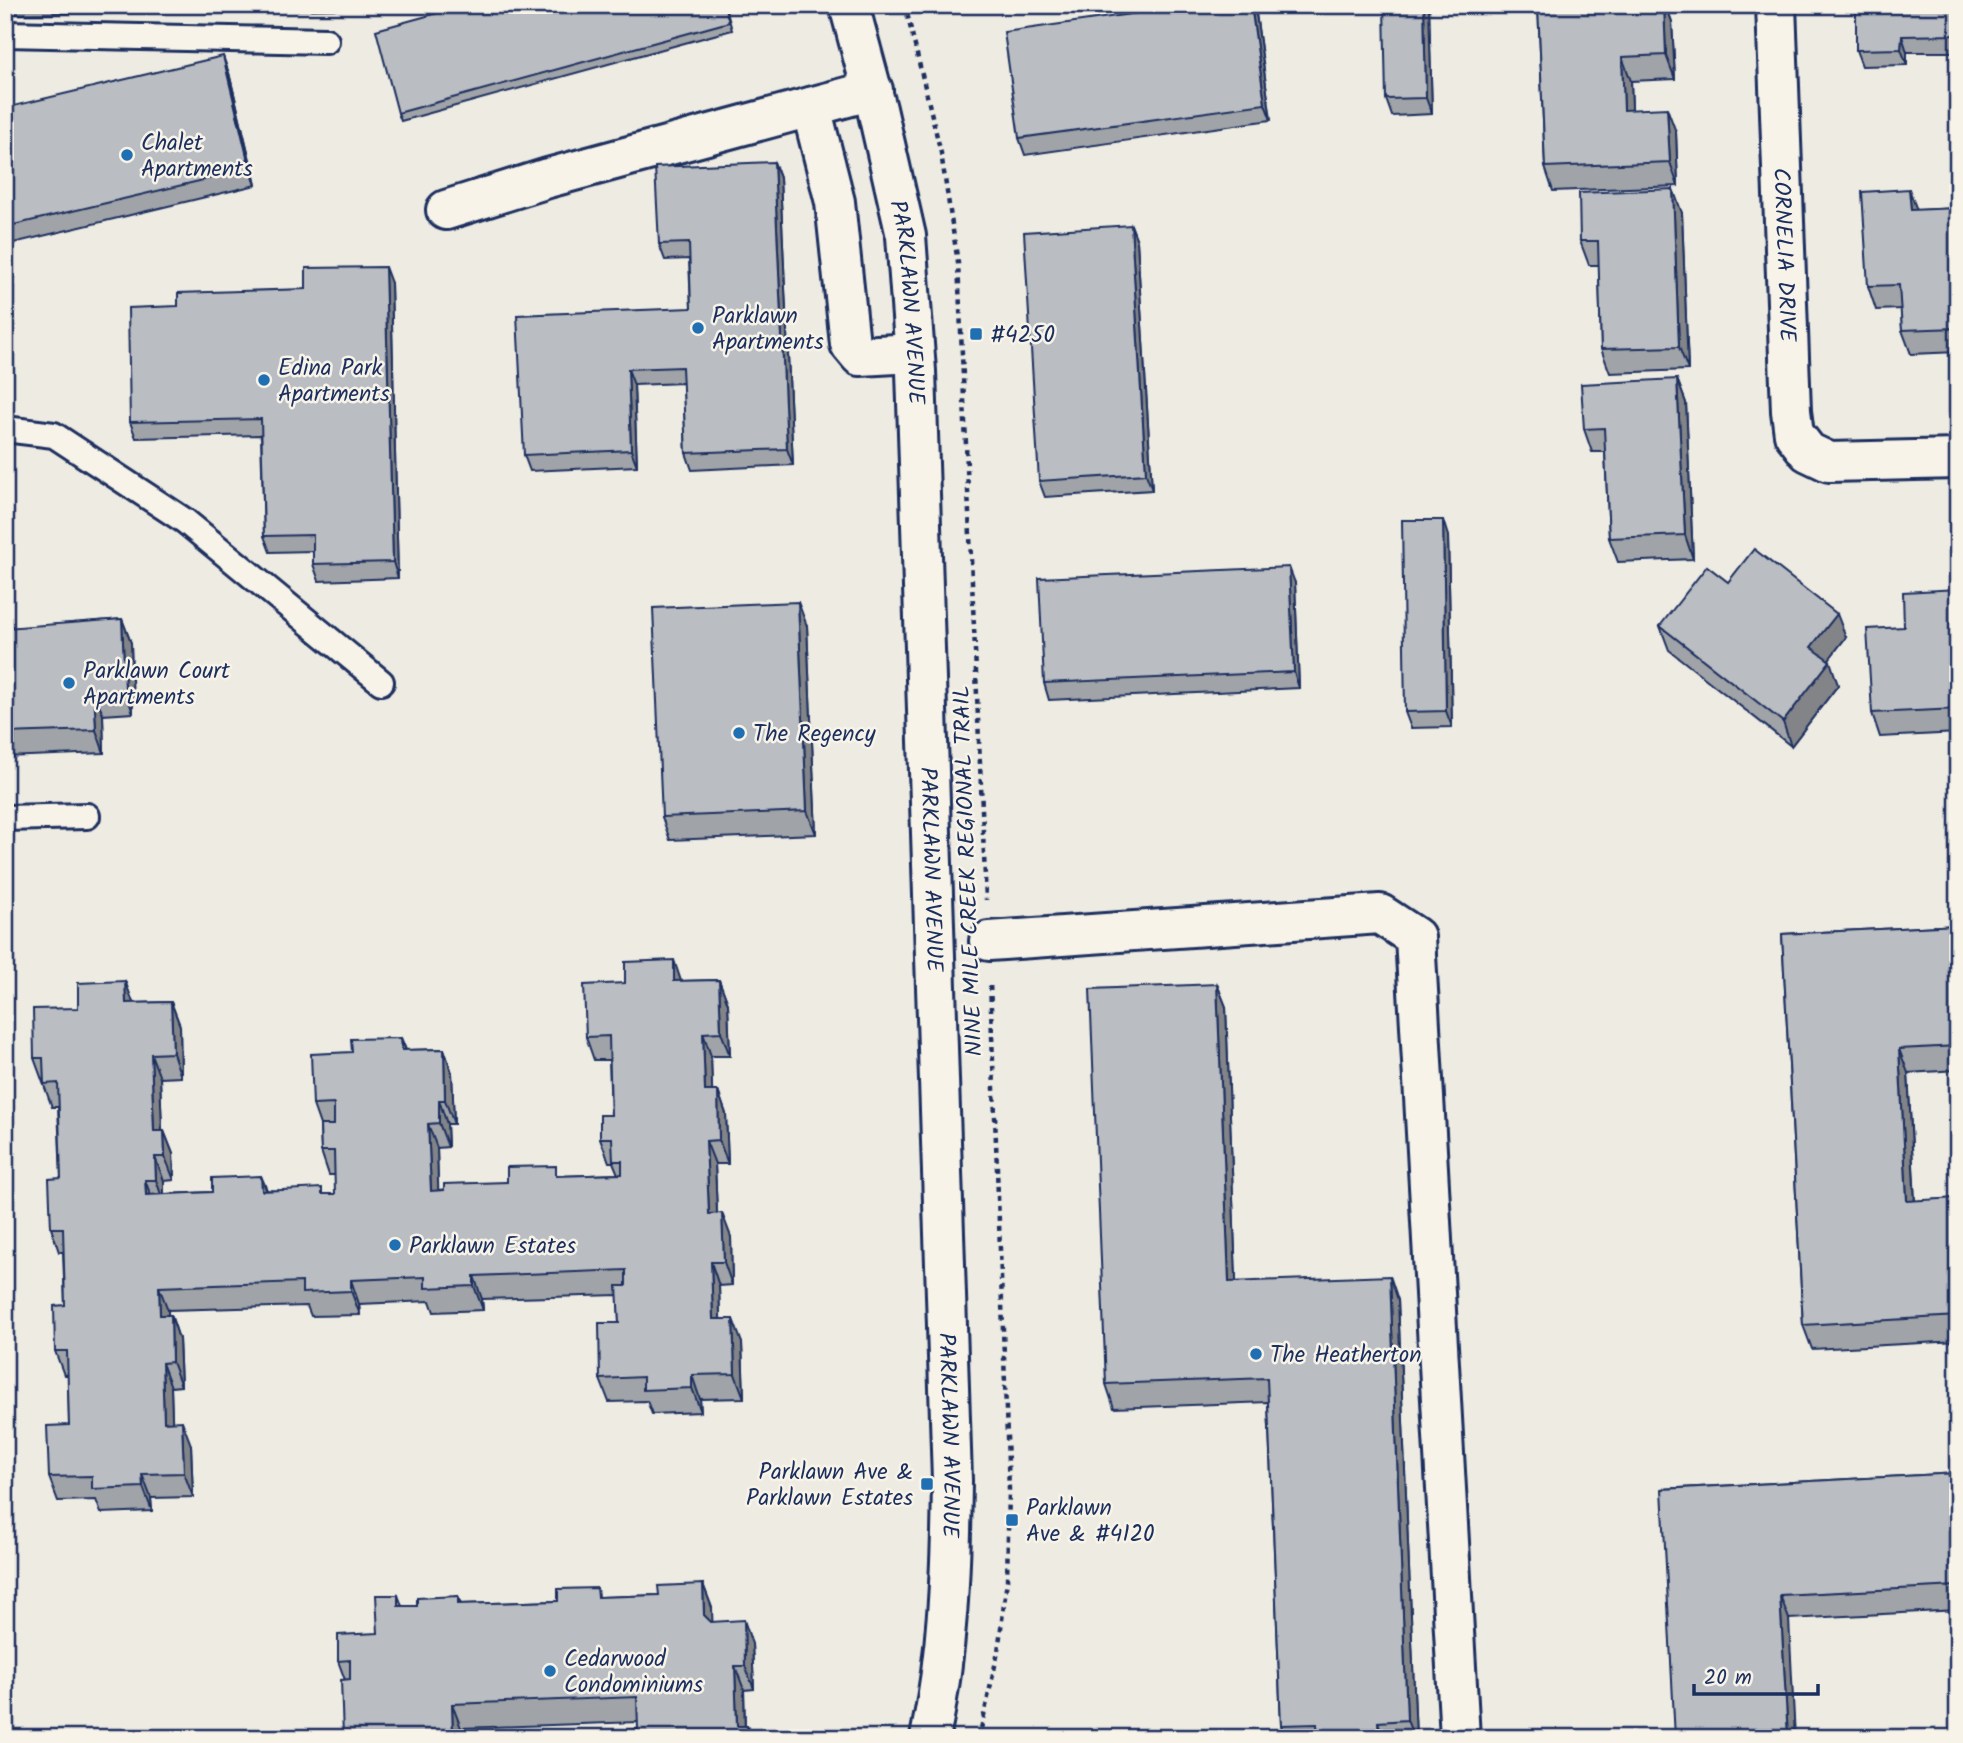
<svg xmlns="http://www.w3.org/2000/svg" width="1963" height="1743" viewBox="0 0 1963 1743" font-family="Kalam,sans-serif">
	<rect width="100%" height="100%" fill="#eeebe2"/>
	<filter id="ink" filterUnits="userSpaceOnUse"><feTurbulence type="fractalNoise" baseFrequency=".0143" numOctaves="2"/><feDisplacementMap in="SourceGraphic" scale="14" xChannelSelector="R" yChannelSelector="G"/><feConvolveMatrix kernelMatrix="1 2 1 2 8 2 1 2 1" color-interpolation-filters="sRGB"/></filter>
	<g filter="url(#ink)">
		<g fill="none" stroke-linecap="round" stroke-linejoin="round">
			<defs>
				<g id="lane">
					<path d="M 5,34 L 326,41"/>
					<path d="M 5,429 L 54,435 L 185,521 L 381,682"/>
					<path d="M 5,818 L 87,816"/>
				</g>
				<g id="street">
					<path id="s1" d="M 1776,5 L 1791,411 L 1794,434 L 1808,452 L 1829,462 L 1958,459"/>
					<path d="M 811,107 L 835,202 L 850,344 L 860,356 L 914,353"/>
					<path d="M 446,210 L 548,178 L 873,90"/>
					<path d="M 989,941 L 1380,914 L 1415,937 L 1460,1738"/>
				</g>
				<g id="secondary">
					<path id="s2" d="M 849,5 L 877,109 L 906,236 L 916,371 L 952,1480 C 951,1568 948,1652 930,1738"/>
				</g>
			</defs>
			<use href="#lane" stroke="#1b2f5e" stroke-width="30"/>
			<use href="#street" stroke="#1b2f5e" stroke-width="44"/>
			<use href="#secondary" stroke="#1b2f5e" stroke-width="44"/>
			<g stroke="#1b2f5e" stroke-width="4.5" stroke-dasharray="5 5" stroke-linecap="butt">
				<path d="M 905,5 L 941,153 L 958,263 L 986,900"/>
				<path d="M 979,1738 L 998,1652 L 1007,1580 L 1009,1490 L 990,982"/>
			</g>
			<use href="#lane" stroke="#f7f3e8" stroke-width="24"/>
			<use href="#street" stroke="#f7f3e8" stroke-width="38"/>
			<use href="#secondary" stroke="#f7f3e8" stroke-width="38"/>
		</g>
		<g fill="#a0a3a7" stroke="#1b2f5e" stroke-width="2">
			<path d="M 5,5 L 344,5 L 344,9 L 5,14 Z"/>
			<path d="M 467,5 L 725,5 L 732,30 L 401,121 L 398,113 Z"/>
			<path d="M 1194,5 L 1253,5 L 1256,14 L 1271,120 L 1025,155 L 1019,138 Z"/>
			<path d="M 1429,5 L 1432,114 L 1392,116 L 1386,99 Z"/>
			<path d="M 1538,5 L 1666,5 L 1672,22 L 1675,79 L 1631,81 L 1632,110 L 1676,132 L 1678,186 L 1553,191 L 1545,167 Z"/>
			<path d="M 1958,5 L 1958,52 L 1907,52 L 1907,65 L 1862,66 L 1856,50 Z"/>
			<path d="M 229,73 L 256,185 L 5,245 L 5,108 Z"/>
			<path d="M 774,162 L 780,178 L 793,465 L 692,470 L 686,453 L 683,383 L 634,385 L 637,466 L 530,471 L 524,455 L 691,308 L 689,259 L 665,260 L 659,244 Z"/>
			<path d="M 1958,208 L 1958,352 L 1911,354 L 1902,330 L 1901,309 L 1876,310 L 1868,286 L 1917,210 Z"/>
			<path d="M 1682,213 L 1688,370 L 1610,373 L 1601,349 L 1599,265 L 1589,265 L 1580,241 Z"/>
			<path d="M 1131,225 L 1137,241 L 1152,490 L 1045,497 L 1039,481 Z"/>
			<path d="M 391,283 L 398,578 L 319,581 L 313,564 L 313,551 L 270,552 L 264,536 L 261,435 L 136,438 L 130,422 L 306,289 Z"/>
			<path d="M 1677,379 L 1686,403 L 1693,559 L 1618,562 L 1609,538 L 1605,452 L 1592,452 L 1584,429 Z"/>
			<path d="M 1448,536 L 1452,727 L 1411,728 L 1405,712 Z"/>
			<path d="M 1728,582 L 1846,637 L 1828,660 L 1838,685 L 1791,746 L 1669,650 L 1660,626 Z"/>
			<path d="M 1295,583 L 1299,688 L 1049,700 L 1044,683 Z"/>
			<path d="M 1958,589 L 1958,733 L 1880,737 L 1872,713 L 1904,627 Z"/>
			<path d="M 5,608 L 13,628 L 122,619 L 131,643 L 133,713 L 103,715 L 104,753 L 5,757 Z"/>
			<path d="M 807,626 L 816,834 L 670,840 L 662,817 Z"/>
			<path d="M 1958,925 L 1958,1070 L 1908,1073 L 1915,1201 L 1958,1198 L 1958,1341 L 1812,1349 L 1803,1325 L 1782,934 Z"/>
			<path d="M 719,980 L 728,1004 L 730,1056 L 711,1056 L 712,1091 L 718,1091 L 726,1114 L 728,1164 L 715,1164 L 717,1214 L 731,1237 L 732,1285 L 719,1286 L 720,1319 L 742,1343 L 744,1398 L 700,1399 L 701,1412 L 652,1414 L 647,1401 L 609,1402 L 600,1379 L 619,1323 L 618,1295 L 482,1299 L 483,1310 L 434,1312 L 430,1301 L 359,1304 L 360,1315 L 311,1316 L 307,1306 L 168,1310 L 168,1315 L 171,1315 L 179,1339 L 181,1386 L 171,1387 L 172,1422 L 191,1445 L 193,1497 L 151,1498 L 152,1511 L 101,1513 L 96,1500 L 58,1501 L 49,1477 L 69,1425 L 68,1375 L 64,1375 L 55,1351 L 65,1305 L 63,1252 L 59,1252 L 51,1228 L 61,1178 L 58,1107 L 52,1107 L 34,1058 L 125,981 L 133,1003 L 171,1002 L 180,1026 L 181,1077 L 160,1078 L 162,1131 L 164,1131 L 173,1154 L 174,1180 L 164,1181 L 164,1194 L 212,1192 L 261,1176 L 267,1190 L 324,1194 L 335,1194 L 335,1175 L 329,1175 L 321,1151 L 320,1125 L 313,1105 L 352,1052 L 401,1038 L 406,1050 L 444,1049 L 452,1073 L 454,1124 L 447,1124 L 448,1147 L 437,1148 L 438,1190 L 560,1176 L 618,1174 L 613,1162 L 609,1162 L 600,1138 L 611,1115 L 609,1060 L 594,1060 L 586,1037 L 681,981 Z"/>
			<path d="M 1217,984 L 1226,1007 L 1236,1282 L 1398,1300 L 1416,1738 L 1285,1738 L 1281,1725 L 1268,1402 L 1114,1408 L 1106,1384 Z"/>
			<path d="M 1958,1473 L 1958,1610 L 1789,1619 L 1662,1489 Z"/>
			<path d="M 703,1584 L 712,1608 L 712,1622 L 752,1644 L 754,1689 L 744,1690 L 745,1726 L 747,1726 L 752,1738 L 628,1738 L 638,1729 L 638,1722 L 461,1728 L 461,1738 L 344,1738 L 345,1680 L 338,1661 L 378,1633 L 398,1595 L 402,1606 L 417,1606 L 458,1596 L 461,1604 L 558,1601 L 601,1597 L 659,1595 Z"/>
		</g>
		<g fill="#828488" stroke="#1b2f5e" stroke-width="2">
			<path d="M 1251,5 L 1253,5 L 1256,14 L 1271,120 L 1265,104 Z"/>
			<path d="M 1424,5 L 1429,5 L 1432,114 L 1426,98 Z"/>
			<path d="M 1664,5 L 1666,5 L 1672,22 L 1675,79 L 1666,55 Z"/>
			<path d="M 1902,36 L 1907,52 L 1907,65 L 1901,49 Z"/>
			<path d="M 223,56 L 229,73 L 256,185 L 250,169 Z"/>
			<path d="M 1622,57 L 1631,81 L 1633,134 L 1624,110 Z"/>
			<path d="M 1667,108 L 1676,132 L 1678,186 L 1670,162 Z"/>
			<path d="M 774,162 L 780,178 L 793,465 L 787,449 Z"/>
			<path d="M 1673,189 L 1682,213 L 1688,370 L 1679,347 Z"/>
			<path d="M 1909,189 L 1918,213 L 1911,210 Z"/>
			<path d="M 1131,225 L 1137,241 L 1152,490 L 1146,474 Z"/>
			<path d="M 385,267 L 391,283 L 398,578 L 393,562 Z"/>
			<path d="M 628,369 L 634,385 L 637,466 L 631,450 Z"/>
			<path d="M 1677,379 L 1686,403 L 1693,559 L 1685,535 Z"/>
			<path d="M 1443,520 L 1448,536 L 1452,727 L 1446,711 Z"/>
			<path d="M 1289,567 L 1295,583 L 1299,688 L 1294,672 Z"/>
			<path d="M 798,602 L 807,626 L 816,834 L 807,811 Z"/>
			<path d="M 6,608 L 14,632 L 6,628 Z"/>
			<path d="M 1837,614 L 1846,637 L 1820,671 L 1811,647 Z"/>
			<path d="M 122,619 L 131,643 L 133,713 L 125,690 Z"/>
			<path d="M 1830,661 L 1838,685 L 1791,746 L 1783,722 Z"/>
			<path d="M 94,691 L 103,715 L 104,753 L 96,730 Z"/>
			<path d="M 674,960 L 682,984 L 674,981 Z"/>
			<path d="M 719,980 L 728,1004 L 730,1056 L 721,1032 Z"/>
			<path d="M 125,981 L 134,1005 L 126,1003 Z"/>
			<path d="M 1217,984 L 1226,1007 L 1237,1306 L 1229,1282 Z"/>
			<path d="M 171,1002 L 180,1026 L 181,1077 L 173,1053 Z"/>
			<path d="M 703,1033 L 711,1056 L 713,1115 L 705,1091 Z"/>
			<path d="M 401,1038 L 410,1061 L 402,1050 Z"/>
			<path d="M 444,1049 L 452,1073 L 454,1124 L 445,1100 Z"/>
			<path d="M 1899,1049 L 1908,1073 L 1916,1225 L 1907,1201 Z"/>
			<path d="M 151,1054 L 160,1078 L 163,1155 L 154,1131 Z"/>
			<path d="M 718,1091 L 726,1114 L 728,1164 L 719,1140 Z"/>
			<path d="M 439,1100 L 447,1124 L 448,1147 L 439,1123 Z"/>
			<path d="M 428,1124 L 437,1148 L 439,1214 L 431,1191 Z"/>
			<path d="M 164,1131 L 173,1154 L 174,1180 L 165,1157 Z"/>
			<path d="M 706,1141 L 715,1164 L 718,1238 L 709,1214 Z"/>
			<path d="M 155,1157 L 164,1181 L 164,1203 L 156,1180 Z"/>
			<path d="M 261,1176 L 270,1200 L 262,1191 Z"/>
			<path d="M 145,1180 L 154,1204 L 146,1195 Z"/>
			<path d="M 722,1213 L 731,1237 L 732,1285 L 724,1262 Z"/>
			<path d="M 711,1262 L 719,1286 L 721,1343 L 713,1319 Z"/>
			<path d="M 474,1276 L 482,1299 L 483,1310 L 474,1286 Z"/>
			<path d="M 1390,1276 L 1398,1300 L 1416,1738 L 1414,1738 L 1407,1720 Z"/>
			<path d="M 351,1280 L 359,1304 L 360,1315 L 351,1291 Z"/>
			<path d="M 159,1287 L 168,1310 L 169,1339 L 160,1315 Z"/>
			<path d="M 171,1315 L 179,1339 L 181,1386 L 172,1362 Z"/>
			<path d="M 733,1319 L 742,1343 L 744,1398 L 735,1374 Z"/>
			<path d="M 162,1363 L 171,1387 L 173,1446 L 164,1422 Z"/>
			<path d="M 692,1375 L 700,1399 L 701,1412 L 692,1388 Z"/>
			<path d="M 182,1421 L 191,1445 L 193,1497 L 184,1473 Z"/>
			<path d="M 142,1474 L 151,1498 L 152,1511 L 143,1487 Z"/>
			<path d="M 703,1584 L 712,1608 L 713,1639 L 704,1615 Z"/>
			<path d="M 1780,1595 L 1789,1619 L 1795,1738 L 1788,1738 Z"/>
			<path d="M 744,1620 L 752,1644 L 754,1689 L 745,1666 Z"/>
			<path d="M 735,1666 L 744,1690 L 745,1738 L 737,1726 Z"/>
			<path d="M 452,1704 L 461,1728 L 461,1738 L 453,1738 Z"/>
			<path d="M 1378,1722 L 1384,1738 L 1379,1738 Z"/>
			<path d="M 747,1726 L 752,1738 L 748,1738 Z"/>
		</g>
		<g fill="#babdc2" stroke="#1b2f5e" stroke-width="2">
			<path d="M 467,5 L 724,5 L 729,22 L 398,113 L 376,30 Z"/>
			<path d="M 1194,5 L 1251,5 L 1265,104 L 1019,138 L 1004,32 Z"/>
			<path d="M 1384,5 L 1424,5 L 1426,98 L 1386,99 Z"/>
			<path d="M 1538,5 L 1664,5 L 1666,55 L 1622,57 L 1624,110 L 1667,108 L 1670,162 L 1545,167 Z"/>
			<path d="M 1856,5 L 1958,5 L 1958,35 L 1902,36 L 1901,49 L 1856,50 Z"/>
			<path d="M 223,56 L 250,169 L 5,227 L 5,108 Z"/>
			<path d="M 774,162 L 787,449 L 686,453 L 682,367 L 628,369 L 631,450 L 524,455 L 517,315 L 691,308 L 689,243 L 659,244 L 655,167 Z"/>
			<path d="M 1673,189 L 1679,347 L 1601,349 L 1598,241 L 1580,241 L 1579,193 Z"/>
			<path d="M 1909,189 L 1911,210 L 1958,208 L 1958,328 L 1902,330 L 1899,285 L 1868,286 L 1862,192 Z"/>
			<path d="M 1131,225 L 1146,474 L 1039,481 L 1024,232 Z"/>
			<path d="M 385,267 L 393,562 L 313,564 L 313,535 L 264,536 L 261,419 L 130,422 L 128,308 L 178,306 L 178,293 L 306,289 L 306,268 Z"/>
			<path d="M 1677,379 L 1685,535 L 1609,538 L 1604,428 L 1584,429 L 1581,384 Z"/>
			<path d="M 1402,520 L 1443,520 L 1446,711 L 1405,712 Z"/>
			<path d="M 1754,549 L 1837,614 L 1811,647 L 1830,661 L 1783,722 L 1660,626 L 1707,566 L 1728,582 Z"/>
			<path d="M 1289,567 L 1294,672 L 1044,683 L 1039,578 Z"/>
			<path d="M 1958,589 L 1958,709 L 1872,713 L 1867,629 L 1904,627 L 1903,592 Z"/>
			<path d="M 798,602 L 807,811 L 662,817 L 653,608 Z"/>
			<path d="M 5,608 L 6,628 L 122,619 L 125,690 L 94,691 L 96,730 L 5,733 Z"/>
			<path d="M 1958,925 L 1958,1046 L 1899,1049 L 1907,1201 L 1958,1198 L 1958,1316 L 1803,1325 L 1782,934 Z"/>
			<path d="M 674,960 L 674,981 L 719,980 L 721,1032 L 703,1033 L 705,1091 L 718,1091 L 719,1140 L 706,1141 L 709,1214 L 722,1213 L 724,1262 L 711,1262 L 713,1319 L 733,1319 L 735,1374 L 692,1375 L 692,1388 L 643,1390 L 643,1377 L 600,1379 L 599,1323 L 619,1323 L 617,1286 L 626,1286 L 626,1270 L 474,1276 L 474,1286 L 425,1288 L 425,1277 L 351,1280 L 351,1291 L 302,1293 L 302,1282 L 159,1287 L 160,1315 L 171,1315 L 172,1362 L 162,1363 L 164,1422 L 182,1421 L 184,1473 L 142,1474 L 143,1487 L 92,1489 L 92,1476 L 49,1477 L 47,1426 L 69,1425 L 67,1351 L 55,1351 L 54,1306 L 65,1305 L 63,1228 L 51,1228 L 49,1179 L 61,1178 L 58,1083 L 44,1084 L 43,1058 L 34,1058 L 33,1009 L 78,1008 L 78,983 L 125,981 L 126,1003 L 171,1002 L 173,1053 L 151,1054 L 154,1131 L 164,1131 L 165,1157 L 155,1157 L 156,1180 L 145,1180 L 146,1195 L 212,1192 L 212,1178 L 261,1176 L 262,1191 L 322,1188 L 322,1194 L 335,1194 L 334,1151 L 321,1151 L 320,1125 L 334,1125 L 334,1104 L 313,1105 L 311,1054 L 352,1052 L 351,1039 L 401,1038 L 402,1050 L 444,1049 L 445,1100 L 439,1100 L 439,1123 L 428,1124 L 431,1191 L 444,1190 L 444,1184 L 507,1182 L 507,1167 L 556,1166 L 556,1176 L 622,1174 L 622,1161 L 613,1161 L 612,1138 L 600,1138 L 600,1115 L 611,1115 L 609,1036 L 586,1037 L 584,985 L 625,983 L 625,962 Z"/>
			<path d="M 1217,984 L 1229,1282 L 1390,1276 L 1407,1720 L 1378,1722 L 1379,1738 L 1318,1738 L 1317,1724 L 1281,1725 L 1267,1378 L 1106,1384 L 1090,989 Z"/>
			<path d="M 1958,1473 L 1958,1586 L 1780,1595 L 1788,1738 L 1675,1738 L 1662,1489 Z"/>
			<path d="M 703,1584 L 704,1615 L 711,1622 L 744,1620 L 745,1666 L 735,1666 L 737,1726 L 747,1726 L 748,1738 L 628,1738 L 628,1730 L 638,1729 L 637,1697 L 452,1704 L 453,1738 L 361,1738 L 360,1736 L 343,1736 L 341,1680 L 350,1679 L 350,1660 L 338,1661 L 338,1635 L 378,1633 L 376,1595 L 398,1595 L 398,1606 L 417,1606 L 417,1598 L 458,1596 L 458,1604 L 558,1601 L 558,1589 L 597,1588 L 598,1597 L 659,1595 L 658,1586 Z"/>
		</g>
	</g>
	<g fill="#1f6fb2" stroke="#f7f3e8" stroke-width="2.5">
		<circle cx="127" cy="155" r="7"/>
		<circle cx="698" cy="328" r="7"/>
		<rect x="969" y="327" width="14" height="14" rx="3.5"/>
		<circle cx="264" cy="380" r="7"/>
		<circle cx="69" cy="683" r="7"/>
		<circle cx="739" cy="733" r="7"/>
		<circle cx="395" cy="1245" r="7"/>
		<circle cx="1256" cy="1354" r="7"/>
		<rect x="920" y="1477" width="14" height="14" rx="3.5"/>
		<rect x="1005" y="1513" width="14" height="14" rx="3.5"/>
		<circle cx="550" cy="1671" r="7"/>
	</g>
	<g text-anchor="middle" stroke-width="5" stroke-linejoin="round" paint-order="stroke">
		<g font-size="23" fill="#1b2f5e" stroke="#f7f3e8" text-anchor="start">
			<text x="141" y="150">Chalet<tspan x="141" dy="26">Apartments</tspan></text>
			<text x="712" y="323">Parklawn<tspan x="712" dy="26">Apartments</tspan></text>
			<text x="990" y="342">#4250</text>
			<text x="278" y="375">Edina Park<tspan x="278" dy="26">Apartments</tspan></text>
			<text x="83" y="678">Parklawn Court<tspan x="83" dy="26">Apartments</tspan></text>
			<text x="753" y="741">The Regency</text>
			<text x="409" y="1253">Parklawn Estates</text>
			<text x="1270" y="1362">The Heatherton</text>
			<text x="913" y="1479" text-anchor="end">Parklawn Ave &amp;<tspan x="913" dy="26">Parklawn Estates</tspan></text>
			<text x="1026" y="1515">Parklawn<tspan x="1026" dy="26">Ave &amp; #4120</tspan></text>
			<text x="564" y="1666">Cedarwood<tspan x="564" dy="26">Condominiums</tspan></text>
		</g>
		<g font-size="23" fill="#1b2f5e" stroke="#f7f3e8">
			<text dy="8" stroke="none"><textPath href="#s1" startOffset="250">CORNELIA DRIVE</textPath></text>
			<text dy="8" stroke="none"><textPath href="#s2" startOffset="304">PARKLAWN AVENUE</textPath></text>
			<text dy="8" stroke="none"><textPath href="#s2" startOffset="872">PARKLAWN AVENUE</textPath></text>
			<text transform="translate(967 871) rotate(-92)" y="8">NINE MILE CREEK REGIONAL TRAIL</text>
			<text dy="8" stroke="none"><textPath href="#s2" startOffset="1438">PARKLAWN AVENUE</textPath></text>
		</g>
	</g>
	<rect width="1963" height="1743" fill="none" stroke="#f7f3e8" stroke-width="28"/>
	<rect x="14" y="14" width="1935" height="1715" fill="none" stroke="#1b2f5e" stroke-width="2.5" filter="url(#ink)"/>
	<path d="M1694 1684v10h124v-10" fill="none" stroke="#1b2f5e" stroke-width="3.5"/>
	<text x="1704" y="1684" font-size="21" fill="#1b2f5e" stroke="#f7f3e8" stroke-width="5" paint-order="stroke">20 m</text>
</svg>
